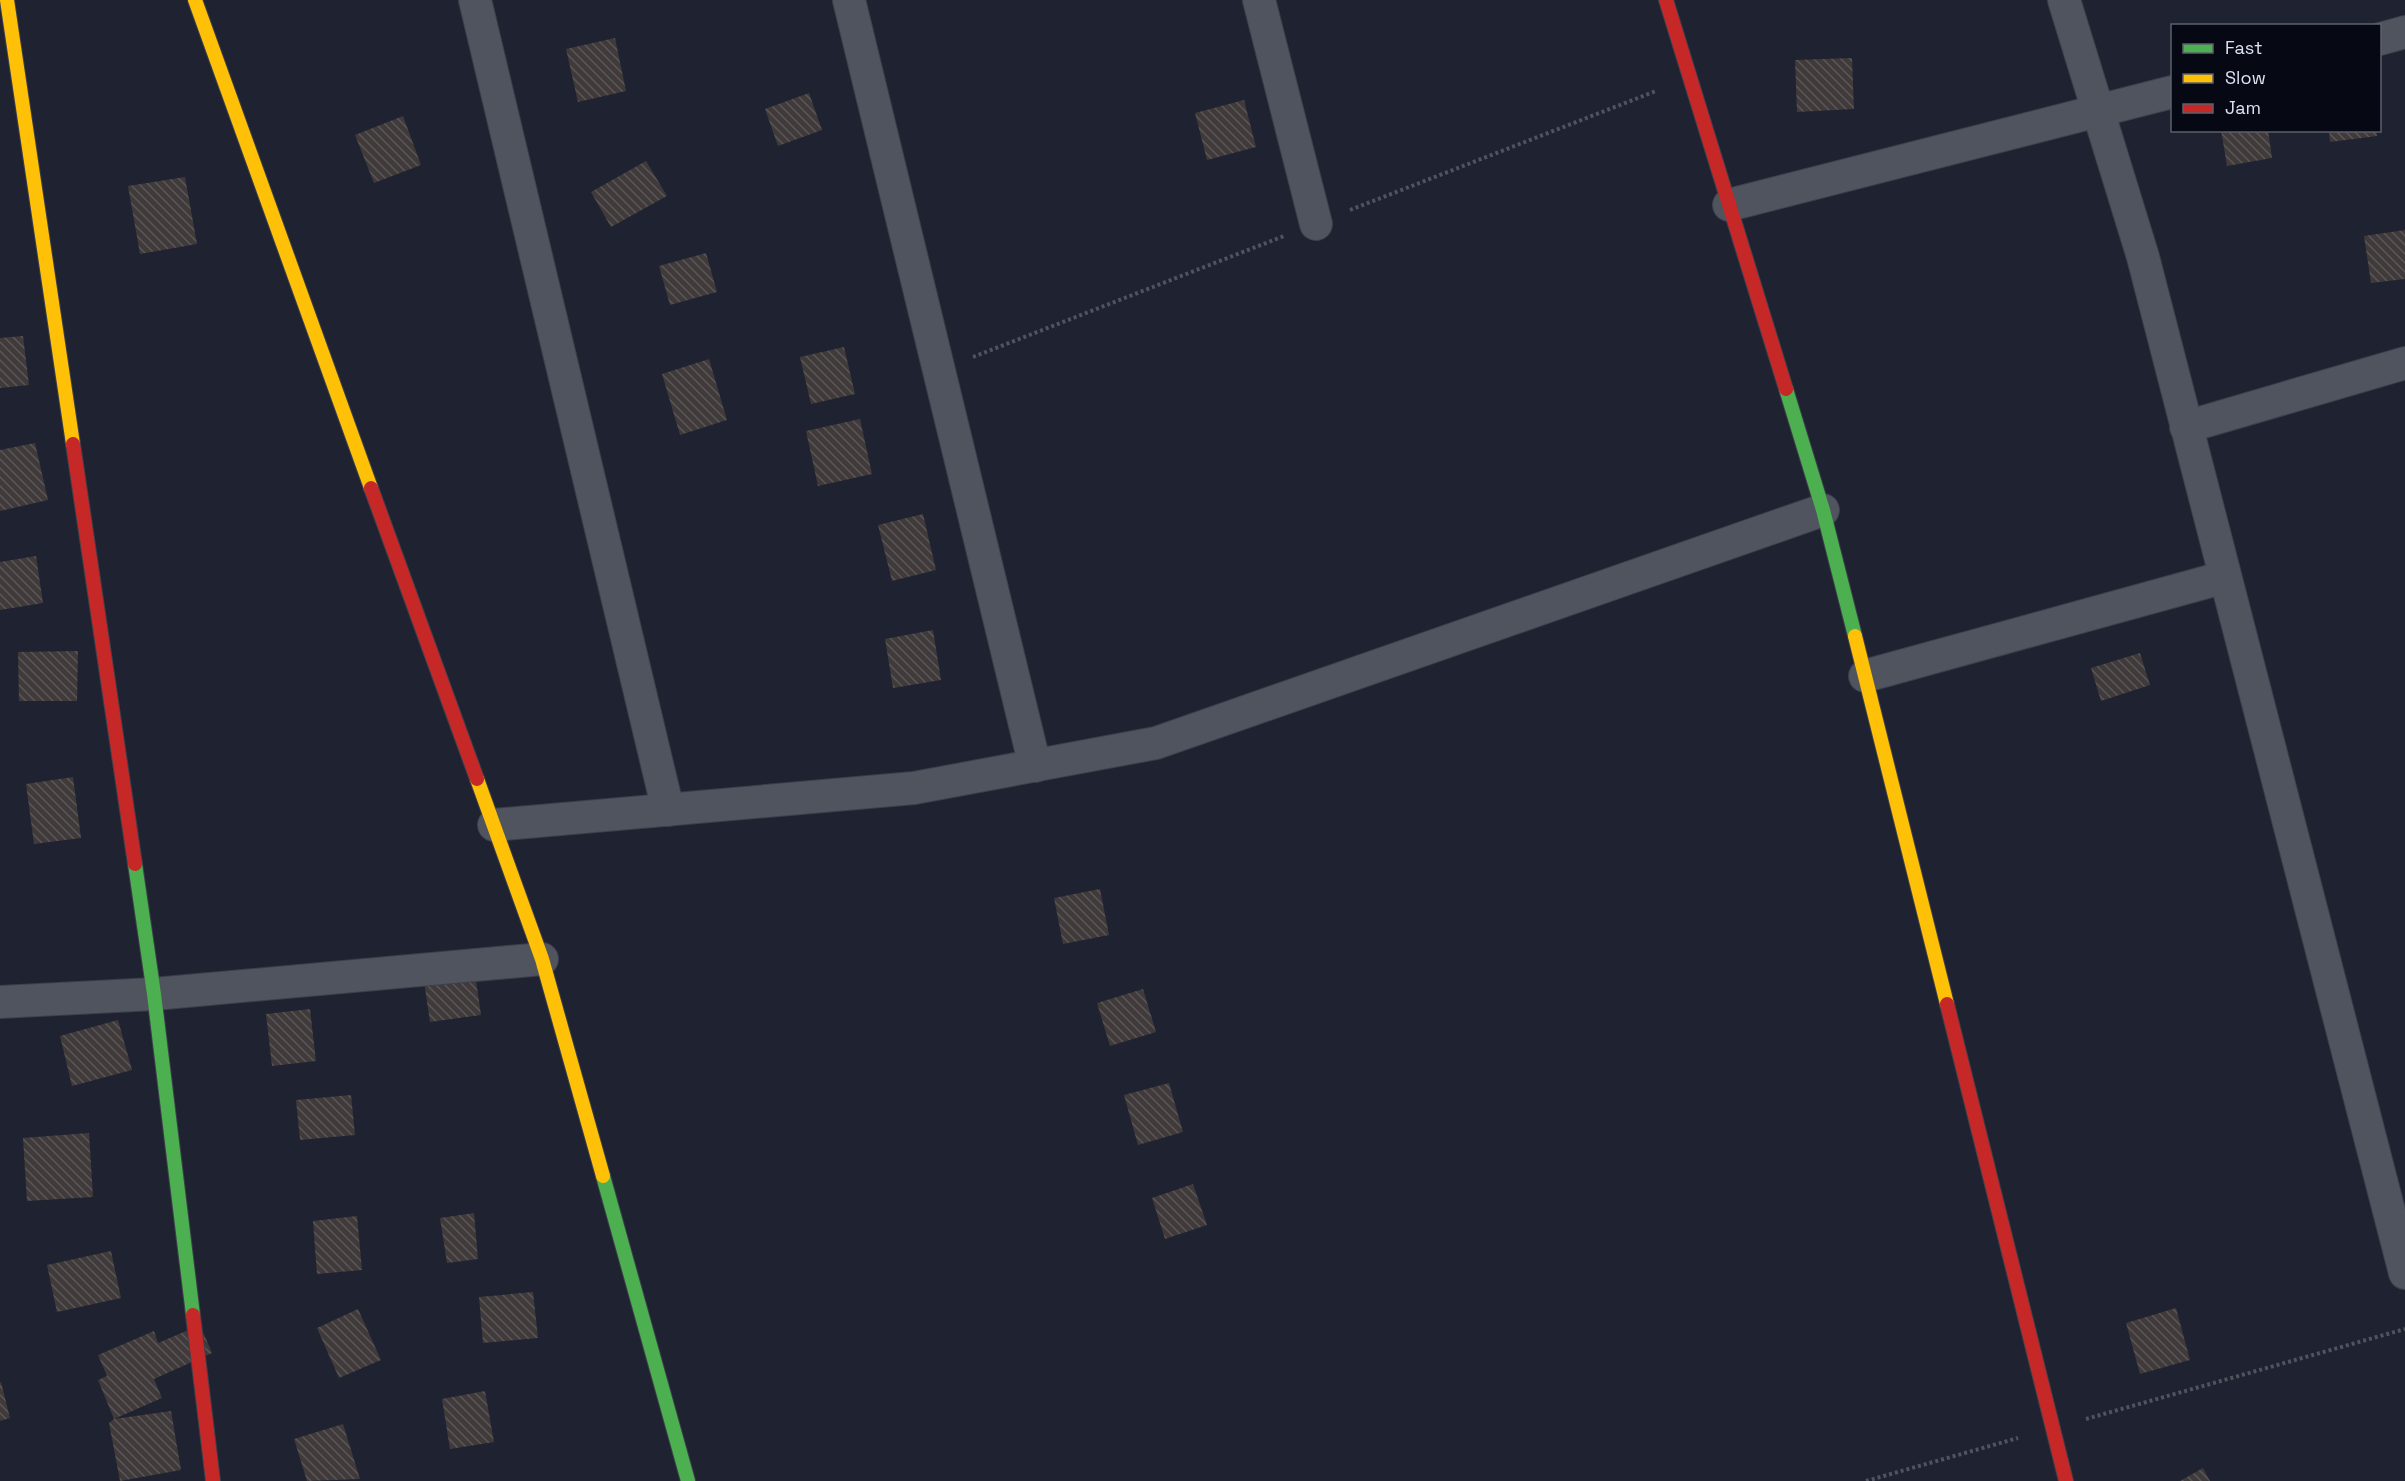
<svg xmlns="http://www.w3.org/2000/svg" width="2405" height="1481" viewBox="0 0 2405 1481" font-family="'Space Grotesk',sans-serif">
	<defs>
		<pattern id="building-back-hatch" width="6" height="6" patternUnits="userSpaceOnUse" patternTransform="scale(1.5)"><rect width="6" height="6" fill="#403a3a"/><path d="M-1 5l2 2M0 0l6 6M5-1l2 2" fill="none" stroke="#5b5657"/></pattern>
	</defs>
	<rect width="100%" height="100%" fill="#1f2230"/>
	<g fill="url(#building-back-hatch)">
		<path d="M 615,38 L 626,91 L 578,102 L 566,49 Z"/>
		<path d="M 1852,58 L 1854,109 L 1797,112 L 1795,60 Z"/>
		<path d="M 809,93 L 822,130 L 778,146 L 765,109 Z"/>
		<path d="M 1244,100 L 1256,147 L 1207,160 L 1195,113 Z"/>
		<path d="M 403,116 L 421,165 L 374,183 L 355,135 Z"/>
		<path d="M 2221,130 L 2268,130 L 2272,158 L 2227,166 Z"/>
		<path d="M 2329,130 L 2376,130 L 2377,136 L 2330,142 Z"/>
		<path d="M 646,161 L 667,196 L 611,227 L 591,192 Z"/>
		<path d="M 185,177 L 197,244 L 140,254 L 128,186 Z"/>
		<path d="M 2405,230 L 2405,279 L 2371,283 L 2364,236 Z"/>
		<path d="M 706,253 L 717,292 L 670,305 L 659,266 Z"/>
		<path d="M 23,336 L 29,385 L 0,388 L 0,338 Z"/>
		<path d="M 844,347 L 855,394 L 811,404 L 800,357 Z"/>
		<path d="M 709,359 L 727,420 L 680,435 L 662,374 Z"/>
		<path d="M 860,419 L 872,474 L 818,486 L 806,431 Z"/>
		<path d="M 35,443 L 48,500 L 0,511 L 0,450 Z"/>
		<path d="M 923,514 L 936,570 L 892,581 L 878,525 Z"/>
		<path d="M 36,556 L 43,603 L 0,610 L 0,562 Z"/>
		<path d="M 933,630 L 941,680 L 893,688 L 885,639 Z"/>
		<path d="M 78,651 L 77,701 L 19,701 L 18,652 Z"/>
		<path d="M 2140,653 L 2150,685 L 2101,701 L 2091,668 Z"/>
		<path d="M 73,777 L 81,838 L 34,844 L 26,784 Z"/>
		<path d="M 1100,889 L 1109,935 L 1063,944 L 1054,898 Z"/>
		<path d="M 475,974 L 481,1015 L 430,1022 L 424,981 Z"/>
		<path d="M 1143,989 L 1156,1032 L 1110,1046 L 1097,1003 Z"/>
		<path d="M 310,1009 L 316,1061 L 272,1066 L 266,1014 Z"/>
		<path d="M 118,1020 L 132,1070 L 72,1086 L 60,1036 Z"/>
		<path d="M 1169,1083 L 1183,1132 L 1138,1145 L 1124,1095 Z"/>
		<path d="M 351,1095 L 355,1135 L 300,1140 L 296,1100 Z"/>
		<path d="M 89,1133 L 93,1197 L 27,1201 L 23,1138 Z"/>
		<path d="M 1193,1184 L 1207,1225 L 1165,1239 L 1152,1198 Z"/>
		<path d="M 474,1213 L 478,1259 L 447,1263 L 440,1218 Z"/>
		<path d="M 357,1216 L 362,1270 L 317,1274 L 313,1221 Z"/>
		<path d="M 111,1251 L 121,1298 L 57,1312 L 47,1265 Z"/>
		<path d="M 533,1292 L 538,1338 L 483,1343 L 479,1297 Z"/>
		<path d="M 2176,1308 L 2190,1360 L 2140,1374 L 2126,1323 Z"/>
		<path d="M 358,1309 L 381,1360 L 339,1378 L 317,1328 Z"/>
		<path d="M 200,1325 L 212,1353 L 154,1379 L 162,1398 L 114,1419 L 98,1380 L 107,1376 L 98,1355 L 154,1331 L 158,1343 Z"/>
		<path d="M 1,1382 L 10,1418 L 0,1421 L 0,1383 Z"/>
		<path d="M 485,1391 L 494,1442 L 450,1449 L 442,1399 Z"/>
		<path d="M 171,1411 L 181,1470 L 120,1481 L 109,1423 L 114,1419 Z"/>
		<path d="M 343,1424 L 360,1479 L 307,1481 L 294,1439 Z"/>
		<path d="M 2203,1468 L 2210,1481 L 2180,1481 Z"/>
	</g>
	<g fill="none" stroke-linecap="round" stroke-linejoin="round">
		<defs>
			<g id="street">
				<path d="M 475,0 L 668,810"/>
				<path d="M 849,0 L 1035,766"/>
				<path d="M 1259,0 L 1316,224"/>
				<path d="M 2064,0 L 2143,257 L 2405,1273"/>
				<path d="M 2380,39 L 2405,32"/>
				<path d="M 1729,205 L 2172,92"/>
				<path d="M 2186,427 L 2405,363"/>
				<path d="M 1865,676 L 2225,577"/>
				<path d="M 494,825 L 914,788 L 1156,743 L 1823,510"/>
				<path d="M 0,1002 L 154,994 L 542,959"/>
			</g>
			<g id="fast">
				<path d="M 1786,389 L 1823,510 L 1855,636"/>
				<path d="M 135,864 L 154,994 L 193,1315"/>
				<path d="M 603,1176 L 688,1481"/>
			</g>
			<g id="slow">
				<path d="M 7,0 L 73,444"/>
				<path d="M 195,0 L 371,488"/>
				<path d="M 1855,636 L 1947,1004"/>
				<path d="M 477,779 L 542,959 L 603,1176"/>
			</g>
			<g id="jam">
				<path d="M 1666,0 L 1786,389"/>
				<path d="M 73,444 L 135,864"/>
				<path d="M 371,488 L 477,779"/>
				<path d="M 1947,1004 L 2066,1481"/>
				<path d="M 193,1315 L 213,1481"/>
			</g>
		</defs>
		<use href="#street" stroke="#3d3f4b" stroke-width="34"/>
		<use href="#fast" stroke="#3d3f4b" stroke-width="16"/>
		<use href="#slow" stroke="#3d3f4b" stroke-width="16"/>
		<use href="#jam" stroke="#3d3f4b" stroke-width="16"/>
		<g stroke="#51535e" stroke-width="4" stroke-dasharray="3 3" stroke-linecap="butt">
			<path d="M 1350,210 L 1656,91"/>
			<path d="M 973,357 L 1284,236"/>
			<path d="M 2086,1419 L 2405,1329"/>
			<path d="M 1866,1481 L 2018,1438"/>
		</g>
		<use href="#street" stroke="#50545e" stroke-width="32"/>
		<use href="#fast" stroke="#4caf50" stroke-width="14"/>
		<use href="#slow" stroke="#ffc107" stroke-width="14"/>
		<use href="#jam" stroke="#c62828" stroke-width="14"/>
	</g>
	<rect x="2171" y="24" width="210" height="108" fill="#060914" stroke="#5c606d" stroke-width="1.5"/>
	<rect x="2183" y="44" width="30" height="9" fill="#4caf50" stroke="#5c606d" stroke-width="1.5"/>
	<text x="2225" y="54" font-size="18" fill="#dce2f3">Fast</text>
	<rect x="2183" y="74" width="30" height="9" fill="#ffc107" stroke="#5c606d" stroke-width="1.5"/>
	<text x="2225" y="84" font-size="18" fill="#dce2f3">Slow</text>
	<rect x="2183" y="104" width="30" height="9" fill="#c62828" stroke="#5c606d" stroke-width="1.5"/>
	<text x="2225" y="114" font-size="18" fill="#dce2f3">Jam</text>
</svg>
